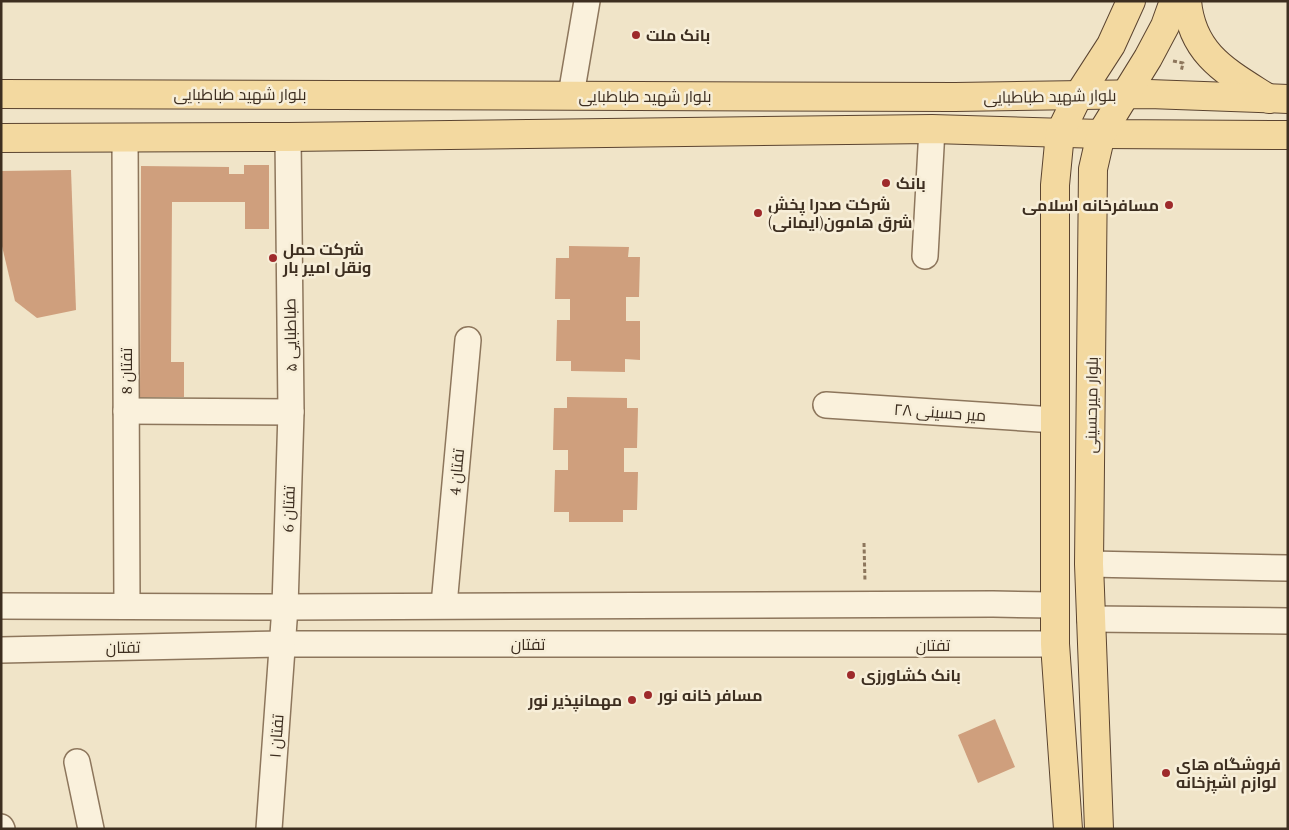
<svg xmlns="http://www.w3.org/2000/svg" width="1289" height="830" viewBox="0 0 1289 830" font-family="Spectral,Cairo,serif">
	<rect width="100%" height="100%" fill="#f0e4c8"/>
	<g fill="#cf9f7d">
		<path d="M 244,165 L 269,165 L 269,229 L 245,229 L 245,202 L 172,202 L 171,362 L 184,362 L 184,397 L 140,397 L 141,166 L 229,167 L 229,174 L 244,174 Z"/>
		<path d="M 71,170 L 76,310 L 37,318 L 15,301 L 1,242 L 1,171 Z"/>
		<path d="M 569,246 L 629,247 L 628,257 L 640,257 L 639,297 L 626,297 L 626,321 L 640,321 L 640,360 L 625,359 L 625,372 L 571,371 L 571,361 L 556,361 L 557,320 L 570,320 L 570,299 L 555,299 L 556,258 L 569,258 Z"/>
		<path d="M 567,397 L 627,398 L 627,408 L 638,408 L 637,448 L 624,448 L 624,472 L 638,472 L 637,510 L 623,510 L 623,522 L 569,522 L 569,512 L 554,512 L 555,470 L 568,470 L 568,450 L 553,450 L 554,408 L 567,408 Z"/>
		<path d="M 995,719 L 1015,767 L 978,783 L 958,735 Z"/>
	</g>
	<g fill="none" stroke-linecap="round" stroke-linejoin="round">
		<defs>
			<g id="minor">
				<path d="M 571,95 L 587,1"/>
				<path d="M 125,137 L 127,605"/>
				<path d="M 925,256 L 932,129"/>
				<path d="M 826,405 L 1055,420"/>
				<path d="M 126,411 L 291,412"/>
				<path d="M 1089,564 L 1288,568"/>
				<path d="M 444,605 L 468,340"/>
				<path d="M 1,606 L 285,607 L 993,604 L 1054,605"/>
				<path d="M 1090,619 L 1288,621"/>
				<path d="M 1,650 L 283,644 L 1055,644"/>
				<path d="M 77,762 L 91,829"/>
				<path d="M 1,827 L 2,829"/>
				<path d="M 269,829 L 285,607 L 291,412 L 288,137"/>
			</g>
			<g id="major">
				<path d="M 1187,1 C 1192,55 1227,72 1269,99"/>
				<path d="M 1,94 L 955,97 L 1149,94 L 1288,99"/>
				<path d="M 1,138 L 288,137 L 932,129 L 1101,134 L 1288,135"/>
				<path d="M 1068,829 L 1055,644 L 1055,185 L 1060,133 L 1078,96 L 1111,45 L 1131,1"/>
				<path d="M 1099,829 L 1089,564 L 1093,169 L 1101,134 L 1148,58 L 1165,26 L 1174,1"/>
			</g>
		</defs>
		<use href="#minor" stroke="#8d765c" stroke-width="28"/>
		<use href="#major" stroke="#5b4430" stroke-width="30"/>
		<g stroke="#8d765c" stroke-width="3" stroke-dasharray="4 2.5" stroke-linecap="butt">
			<path d="M 1173,61 L 1183,63 L 1181,72"/>
			<path d="M 864,543 L 865,582"/>
		</g>
		<use href="#minor" stroke="#faf1dc" stroke-width="25"/>
		<use href="#major" stroke="#f3d9a0" stroke-width="28"/>
	</g>
	<g fill="#9e2a2b" stroke="#f7eed8" stroke-width="2">
		<circle cx="636" cy="35" r="5"/>
		<circle cx="886" cy="183" r="5"/>
		<circle cx="1169" cy="205" r="5"/>
		<circle cx="758" cy="213" r="5"/>
		<circle cx="273" cy="258" r="5"/>
		<circle cx="851" cy="675" r="5"/>
		<circle cx="648" cy="695" r="5"/>
		<circle cx="632" cy="700" r="5"/>
		<circle cx="1166" cy="773" r="5"/>
	</g>
	<g text-anchor="middle" stroke-width="5" stroke-linejoin="round" paint-order="stroke">
		<g font-size="16" font-weight="bold" fill="#3d2e20" stroke="#f7eed8" text-anchor="start">
			<text x="646" y="41">بانک ملت</text>
			<text x="896" y="189">بانک</text>
			<text x="768" y="210">شرکت صدرا پخش<tspan x="768" dy="18">شرق هامون(ایمانی)</tspan></text>
			<text x="1159" y="211" text-anchor="end">مسافرخانه اسلامی</text>
			<text x="283" y="255">شرکت حمل<tspan x="283" dy="18">ونقل امیر بار</tspan></text>
			<text x="861" y="681">بانک کشاورزی</text>
			<text x="658" y="701">مسافر خانه نور</text>
			<text x="622" y="706" text-anchor="end">مهمانپذیر نور</text>
			<text x="1176" y="770">فروشگاه های<tspan x="1176" dy="18">لوازم اشپزخانه</tspan></text>
		</g>
		<g font-size="16" fill="#3d2e20" stroke="#f7eed8">
			<text x="240" y="100">بلوار شهید طباطبایی</text>
			<text x="645" y="102">بلوار شهید طباطبایی</text>
			<text transform="translate(1050 96) rotate(-1)" y="6">بلوار شهید طباطبایی</text>
			<text transform="translate(290 335) rotate(-91)" y="6">طباطبایی ۵</text>
			<text transform="translate(126 371) rotate(-90)" y="6">تفتان 8</text>
			<text transform="translate(1091 405) rotate(-89)" y="6">بلوار میرحسینی</text>
			<text transform="translate(940 412) rotate(4)" y="6">میر حسینی ۲۸</text>
			<text transform="translate(456 472) rotate(-85)" y="6">تفتان 4</text>
			<text transform="translate(288 509) rotate(-88)" y="6">تفتان 6</text>
			<text x="528" y="650">تفتان</text>
			<text x="933" y="651">تفتان</text>
			<text transform="translate(123 647) rotate(-1)" y="6">تفتان</text>
			<text transform="translate(276 736) rotate(-86)" y="6">تفتان ۱</text>
		</g>
	</g>
	<rect width="1289" height="830" fill="none" stroke="#3d2e20" stroke-width="5"/>
</svg>
